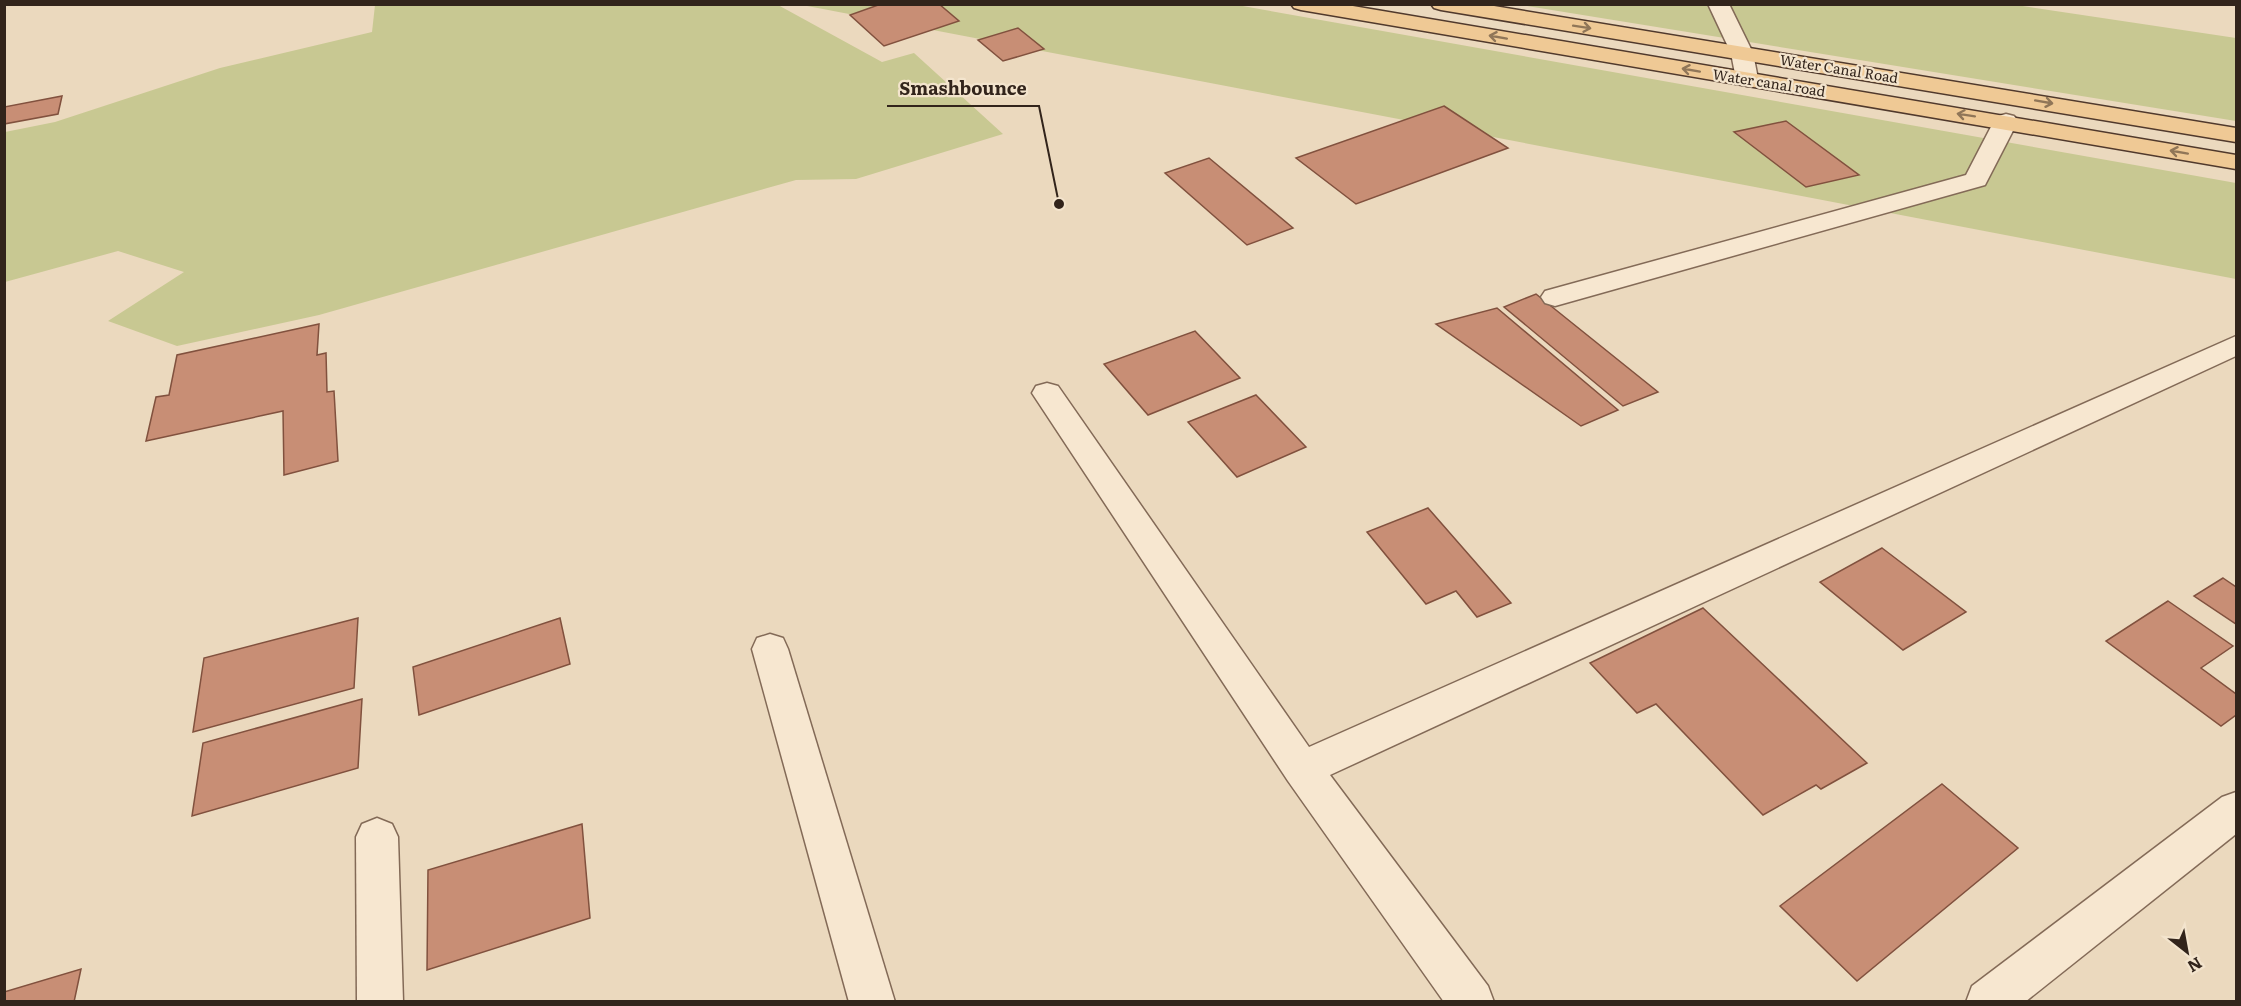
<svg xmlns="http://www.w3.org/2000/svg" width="2241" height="1006" viewBox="0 0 2241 1006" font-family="Literata,serif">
	<rect width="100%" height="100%" fill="#ebd9be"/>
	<g fill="#c8c892">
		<path d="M 375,5 L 778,5 L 882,62 L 914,53 L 1003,134 L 856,179 L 796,180 L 319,315 L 177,346 L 108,321 L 184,272 L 118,251 L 5,282 L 5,132 L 55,122 L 220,68 L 372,32 Z"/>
		<path d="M 802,5 L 1237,5 L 2236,183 L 2236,279 Z"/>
		<path d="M 1521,5 L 2016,5 L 2236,38 L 2236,121 Z"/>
	</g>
	<g fill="#c88e75" stroke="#81513e" stroke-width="1.5">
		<path d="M 881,4 L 939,4 L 959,21 L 884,46 L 850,15 Z"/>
		<path d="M 1018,28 L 1044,49 L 1003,61 L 978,40 Z"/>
		<path d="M 62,96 L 58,114 L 4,124 L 4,107 Z"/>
		<path d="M 1444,106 L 1508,148 L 1356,204 L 1296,158 Z"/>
		<path d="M 1786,121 L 1859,175 L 1806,187 L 1734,132 Z"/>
		<path d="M 1209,158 L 1293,228 L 1247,245 L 1165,173 Z"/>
		<path d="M 1536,294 L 1658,392 L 1623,406 L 1504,307 Z"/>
		<path d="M 1497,308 L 1618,410 L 1581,426 L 1436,324 Z"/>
		<path d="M 319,324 L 317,355 L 326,353 L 327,392 L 334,391 L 338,461 L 284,475 L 283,411 L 146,441 L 156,397 L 169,395 L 177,355 Z"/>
		<path d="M 1195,331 L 1240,378 L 1148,415 L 1104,364 Z"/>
		<path d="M 1256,395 L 1306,447 L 1237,477 L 1188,422 Z"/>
		<path d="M 1428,508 L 1511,603 L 1477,617 L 1456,591 L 1426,604 L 1367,532 Z"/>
		<path d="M 1882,548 L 1966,612 L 1903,650 L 1820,582 Z"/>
		<path d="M 2223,578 L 2236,587 L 2236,624 L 2194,596 Z"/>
		<path d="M 2168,601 L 2233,646 L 2201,668 L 2236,694 L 2236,715 L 2221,726 L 2106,641 Z"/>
		<path d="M 1703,608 L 1867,763 L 1821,789 L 1816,785 L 1763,815 L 1656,704 L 1637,713 L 1590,663 Z"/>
		<path d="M 358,618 L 354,688 L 193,732 L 204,658 Z"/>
		<path d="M 560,618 L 570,664 L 419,715 L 413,667 Z"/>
		<path d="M 362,699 L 358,768 L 192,816 L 203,743 Z"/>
		<path d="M 1942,784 L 2018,848 L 1857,981 L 1780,906 Z"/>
		<path d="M 582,824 L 590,918 L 427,970 L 428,870 Z"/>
		<path d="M 81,969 L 74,1002 L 4,1002 L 4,992 Z"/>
	</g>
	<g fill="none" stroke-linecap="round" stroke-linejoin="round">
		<defs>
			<g id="minor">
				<path d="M 1708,4 L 1729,4 L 1753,53 L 1758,79 L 1755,84 L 1747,86 L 1739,84 L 1736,79 L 1731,53 Z"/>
				<path d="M 2006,114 L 2014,116 L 2018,121 L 1985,185 L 1555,306 L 1545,303 L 1541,297 L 1545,291 L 1966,175 L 1994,121 L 1998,116 Z"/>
				<path d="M 2236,336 L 2236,356 L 1330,775 L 1488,986 L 1494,1002 L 1444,1002 L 1288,781 L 1032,393 L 1036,386 L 1047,383 L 1058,386 L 1309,747 Z"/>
				<path d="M 770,634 L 783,638 L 788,649 L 895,1002 L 849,1002 L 752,649 L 757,638 Z"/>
				<path d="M 2236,792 L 2236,834 L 2025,1002 L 1966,1002 L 1972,986 L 2222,797 Z"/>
				<path d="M 377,818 L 392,824 L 398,837 L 403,1002 L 357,1002 L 356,837 L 362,824 Z"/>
			</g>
			<g id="major">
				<path d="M 1291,4 L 1341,4 L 2236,155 L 2236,169 L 1301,10 L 1294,8 Z"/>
				<path d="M 1431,4 L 1482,4 L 2236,128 L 2236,142 L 1441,10 L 1434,8 Z"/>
			</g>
		</defs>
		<use href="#minor" stroke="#836a57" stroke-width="3"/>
		<use href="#major" stroke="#50392c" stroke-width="3"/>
		<use href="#minor" fill="#f7e7d0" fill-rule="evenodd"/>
		<use href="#major" fill="#efc995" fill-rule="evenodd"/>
	</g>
	<defs><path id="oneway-shaft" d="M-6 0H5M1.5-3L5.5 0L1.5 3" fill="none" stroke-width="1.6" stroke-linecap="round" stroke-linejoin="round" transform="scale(1.5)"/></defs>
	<g stroke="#907658">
		<use href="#oneway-shaft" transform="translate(1582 27) rotate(9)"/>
		<use href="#oneway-shaft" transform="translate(1498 37) rotate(-170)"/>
		<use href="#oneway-shaft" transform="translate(1691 70) rotate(-170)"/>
		<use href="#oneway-shaft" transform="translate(2044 102) rotate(10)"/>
		<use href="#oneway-shaft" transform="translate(1966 115) rotate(-171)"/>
		<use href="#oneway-shaft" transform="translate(2179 152) rotate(-170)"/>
	</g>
	<g text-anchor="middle" stroke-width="4.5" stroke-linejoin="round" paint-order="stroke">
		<g font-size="14" fill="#32241b" stroke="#f3e4cd">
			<text transform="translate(1839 69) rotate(9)" y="5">Water Canal Road</text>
			<text transform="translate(1769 83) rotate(9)" y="5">Water canal road</text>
		</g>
	</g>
	<path fill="none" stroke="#32241b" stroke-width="2" d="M1059 204L1039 106H887"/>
	<circle fill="#32241b" stroke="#f3e4cd" stroke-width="2" cx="1059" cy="204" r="6"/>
	<g font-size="18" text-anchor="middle" font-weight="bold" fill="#32241b" stroke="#f3e4cd" stroke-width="4.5" stroke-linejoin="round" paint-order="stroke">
		<text x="963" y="95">Smashbounce</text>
	</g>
	<rect width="2241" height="1006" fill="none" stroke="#32241b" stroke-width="12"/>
	<g transform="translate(2187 952) rotate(149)" stroke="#f3e4cd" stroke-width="4.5" paint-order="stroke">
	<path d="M0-4.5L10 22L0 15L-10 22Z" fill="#32241b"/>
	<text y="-9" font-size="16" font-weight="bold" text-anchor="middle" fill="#32241b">N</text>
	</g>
</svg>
